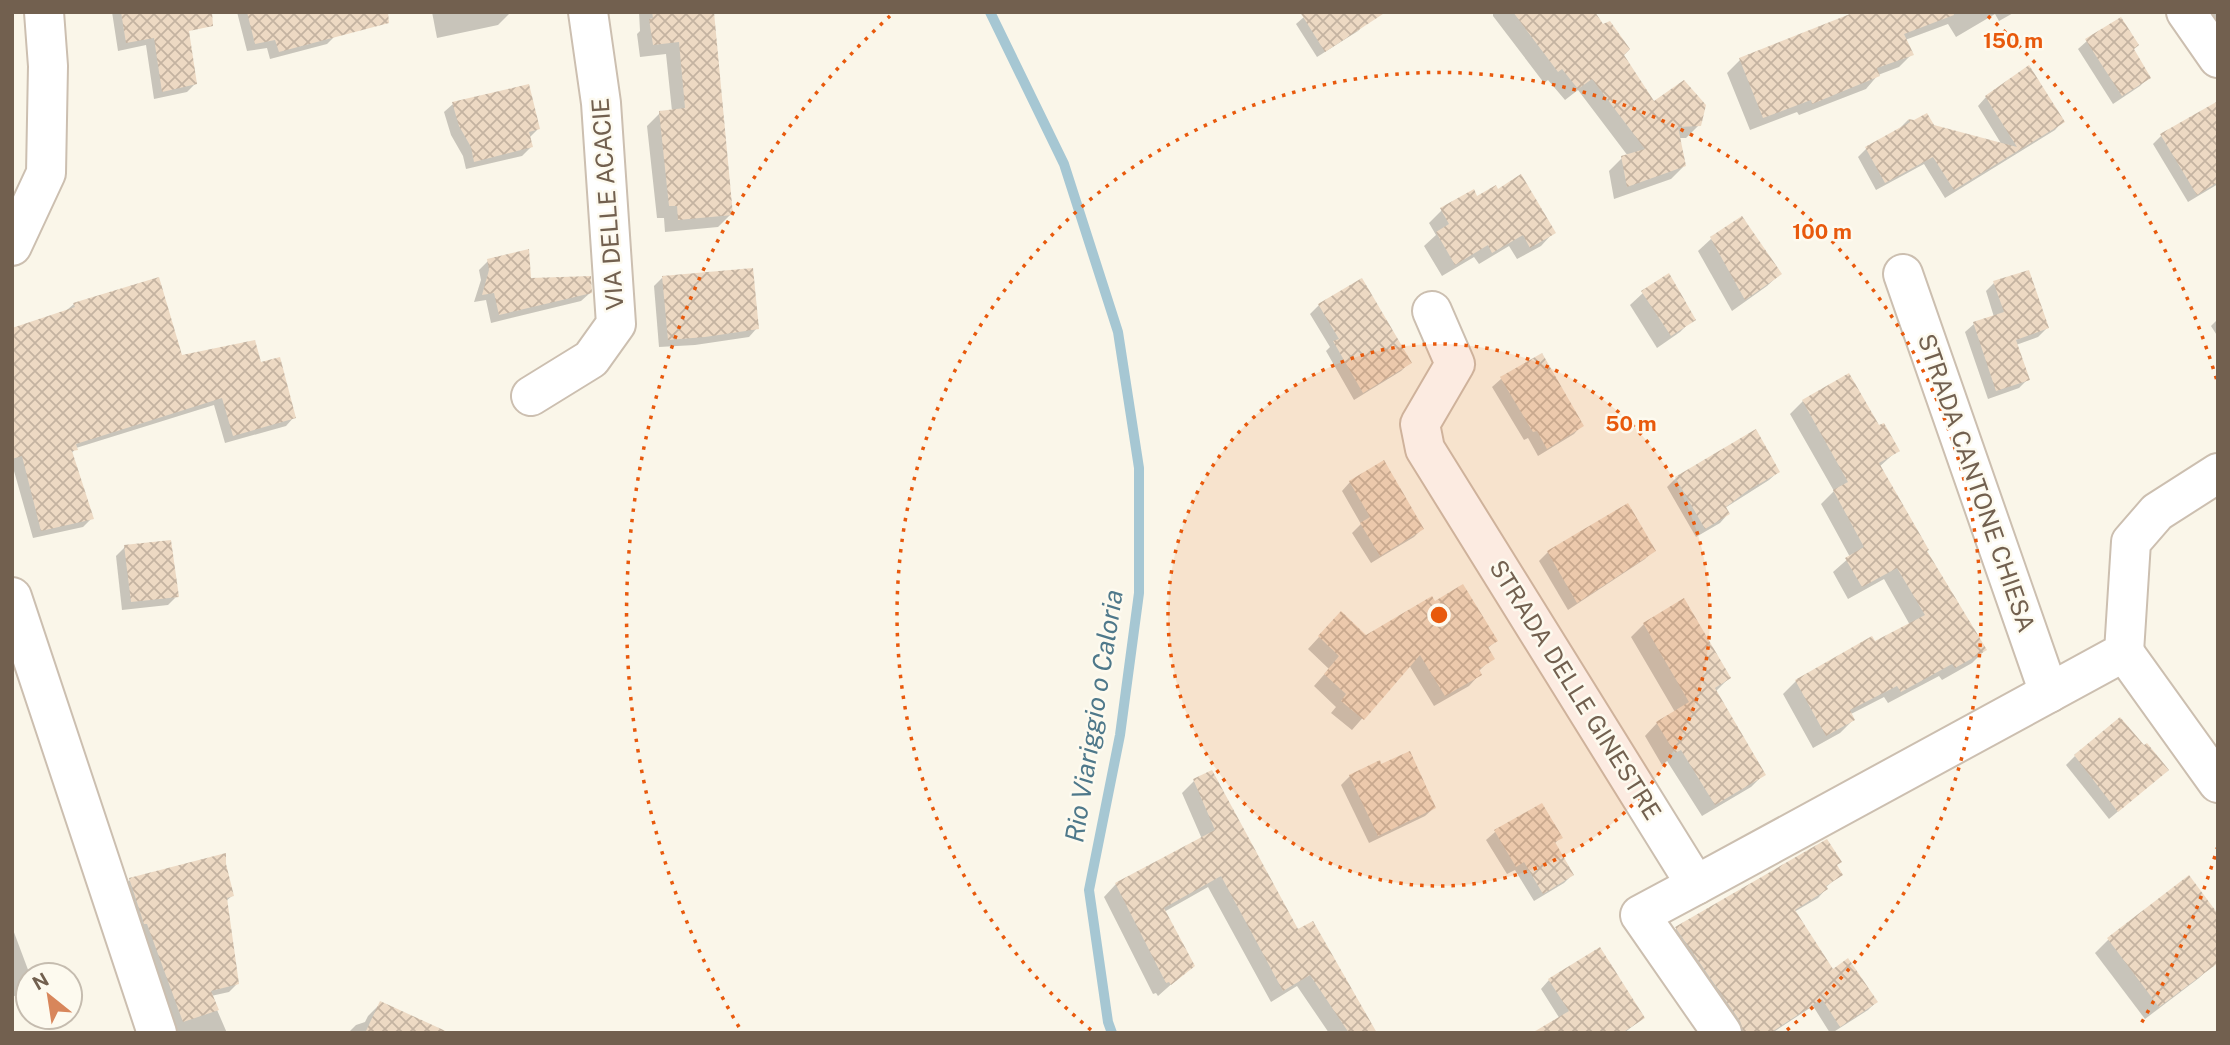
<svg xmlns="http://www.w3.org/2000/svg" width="2230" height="1045" viewBox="0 0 2230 1045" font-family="'Public Sans',sans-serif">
	<defs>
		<pattern id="building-cross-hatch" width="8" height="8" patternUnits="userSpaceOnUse" patternTransform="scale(1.75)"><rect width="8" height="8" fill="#edd9c3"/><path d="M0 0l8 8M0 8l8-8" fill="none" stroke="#c4b3a1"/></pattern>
	</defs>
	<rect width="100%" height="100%" fill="#faf6e9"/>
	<g fill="#0003">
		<path d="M 112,12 L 184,12 L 195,84 L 187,92 L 154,99 L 146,45 L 118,51 Z"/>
		<path d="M 237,12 L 331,12 L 336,35 L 327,44 L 270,59 L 267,48 L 247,51 Z"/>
		<path d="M 432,12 L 511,12 L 498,25 L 437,38 Z"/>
		<path d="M 639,12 L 712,12 L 731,214 L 718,227 L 665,232 L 664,218 L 657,218 L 647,126 L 660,113 L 672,111 L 666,54 L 640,57 L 637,34 L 640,31 Z"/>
		<path d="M 1493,12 L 1592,12 L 1654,104 L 1699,125 L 1686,138 L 1678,138 L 1684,166 L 1671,179 L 1614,199 L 1609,171 L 1622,158 L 1628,156 L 1578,90 L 1565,100 L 1548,80 L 1544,83 L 1493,16 Z"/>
		<path d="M 1859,12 L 2015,12 L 1999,21 L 1995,14 L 1956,37 L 1948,24 L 1905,40 L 1912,54 L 1899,67 L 1878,75 L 1866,89 L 1799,115 L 1797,112 L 1750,130 L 1727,73 L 1740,60 Z"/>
		<path d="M 2205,12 L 2218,12 L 2218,32 Z"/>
		<path d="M 1304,17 L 1364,24 L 1358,31 L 1317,57 L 1296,24 Z"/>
		<path d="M 2087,41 L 2132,50 L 2149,77 L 2140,86 L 2113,104 L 2078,49 Z"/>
		<path d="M 1986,97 L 2063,121 L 2055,130 L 1945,198 L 1924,164 L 1876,190 L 1858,157 L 1866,149 L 1900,128 L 1908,120 L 2002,145 L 1978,106 Z"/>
		<path d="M 2218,103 L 2218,184 L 2188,202 L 2153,144 L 2161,136 Z"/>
		<path d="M 453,104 L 538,129 L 529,138 L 531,147 L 522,156 L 466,169 L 463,156 L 451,135 L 444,112 Z"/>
		<path d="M 1477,199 L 1553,233 L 1541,246 L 1517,259 L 1509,246 L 1479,264 L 1474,257 L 1442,276 L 1424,246 L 1436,235 L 1429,223 L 1442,210 Z"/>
		<path d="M 1711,239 L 1780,274 L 1767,286 L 1732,311 L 1698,251 Z"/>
		<path d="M 488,261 L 529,280 L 590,293 L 581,301 L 491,323 L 486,300 L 474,302 L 481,280 L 479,270 Z"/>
		<path d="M 662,278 L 757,328 L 749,337 L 695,345 L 659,347 L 654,286 Z"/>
		<path d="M 1994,283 L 2047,328 L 2038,337 L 2016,345 L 2028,379 L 2019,388 L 1988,399 L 1965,332 L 1974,324 L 1994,317 L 1986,291 Z"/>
		<path d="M 1643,293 L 1693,319 L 1680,332 L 1657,348 L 1630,305 Z"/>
		<path d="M 74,304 L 181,357 L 259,364 L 294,417 L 286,426 L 225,443 L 214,405 L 76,448 L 71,454 L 92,518 L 83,527 L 33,538 L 12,464 L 12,356 Z"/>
		<path d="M 1319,305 L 1410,362 L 1401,371 L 1354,400 L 1326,351 L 1330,347 L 1310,314 Z"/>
		<path d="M 2218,319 L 2218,337 L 2211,326 Z"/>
		<path d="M 1541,355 L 1582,425 L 1574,434 L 1538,456 L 1528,438 L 1524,440 L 1492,387 L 1501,379 Z"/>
		<path d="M 1803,401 L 1878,428 L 1898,450 L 1879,467 L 1925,551 L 1985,650 L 1972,663 L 1942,680 L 1939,676 L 1888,703 L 1884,697 L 1851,714 L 1853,720 L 1840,733 L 1813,748 L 1783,694 L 1796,681 L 1871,639 L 1874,644 L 1910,625 L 1884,579 L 1848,599 L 1833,572 L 1850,557 L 1821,504 L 1834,491 L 1790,414 Z"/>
		<path d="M 1778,472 L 1769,480 L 1725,508 L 1728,514 L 1720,523 L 1696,537 L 1667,487 L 1676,478 Z"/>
		<path d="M 1350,482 L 1422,529 L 1414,537 L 1371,563 L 1352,533 L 1361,524 L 1342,491 Z"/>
		<path d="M 1627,506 L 1653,550 L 1645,559 L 1568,610 L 1539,561 L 1548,552 Z"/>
		<path d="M 125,547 L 177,596 L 168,605 L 122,610 L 116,556 Z"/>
		<path d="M 1435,604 L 1496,641 L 1487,649 L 1492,658 L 1478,672 L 1480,674 L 1469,686 L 1434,706 L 1409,665 L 1352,730 L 1331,713 L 1336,707 L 1314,686 L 1329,669 L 1308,649 L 1330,625 L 1365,637 Z"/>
		<path d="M 1644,624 L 1729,678 L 1715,692 L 1763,775 L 1751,787 L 1702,816 L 1667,761 L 1662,765 L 1645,736 L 1657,723 L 1675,712 L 1631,637 Z"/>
		<path d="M 2075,756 L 2167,770 L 2109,819 L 2066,765 Z"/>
		<path d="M 1350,776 L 1434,808 L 1425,816 L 1369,843 L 1341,785 Z"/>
		<path d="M 1194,781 L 1298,932 L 1375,1033 L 1329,1033 L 1297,986 L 1271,1002 L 1208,887 L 1164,912 L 1193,965 L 1158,996 L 1156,993 L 1153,994 L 1104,897 L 1116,884 L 1202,839 L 1182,793 Z"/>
		<path d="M 1541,805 L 1561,837 L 1554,844 L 1572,875 L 1564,883 L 1534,901 L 1515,870 L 1507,874 L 1486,840 L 1495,832 Z"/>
		<path d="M 224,855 L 232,896 L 226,901 L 237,984 L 229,992 L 211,996 L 227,1033 L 176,1033 L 121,888 L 130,880 Z"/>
		<path d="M 1836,866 L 1841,874 L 1825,888 L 1826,889 L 1818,898 L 1794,912 L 1832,971 L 1876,1002 L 1868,1010 L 1832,1033 L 1830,1033 L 1813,1006 L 1772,1033 L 1733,1033 L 1668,937 L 1676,929 Z"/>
		<path d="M 2188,877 L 2212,965 L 2199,978 L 2145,1019 L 2095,953 L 2108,940 Z"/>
		<path d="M 12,927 L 30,975 L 28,975 L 28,987 L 22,993 L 12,997 Z"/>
		<path d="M 1549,980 L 1643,1018 L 1624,1033 L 1555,1033 L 1560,1019 L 1541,989 Z"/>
		<path d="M 381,1003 L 397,1033 L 348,1033 L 356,1025 L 365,1022 L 368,1016 Z"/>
	</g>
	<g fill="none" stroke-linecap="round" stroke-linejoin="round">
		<path stroke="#a6c7d3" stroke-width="10" d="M 990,12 L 1064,164 L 1118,332 L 1139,468 L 1139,593 L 1120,735 L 1089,890 L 1108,1022 L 1112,1033"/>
	</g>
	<g fill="url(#building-cross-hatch)">
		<path d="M 121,12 L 212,12 L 213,26 L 189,31 L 197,84 L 162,92 L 154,38 L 126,43 Z"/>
		<path d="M 247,12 L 388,12 L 389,23 L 279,52 L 275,40 L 255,44 Z"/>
		<path d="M 652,12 L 714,12 L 733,215 L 678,220 L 677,206 L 669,206 L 659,111 L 685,108 L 679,42 L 653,45 L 649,19 L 653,18 Z"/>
		<path d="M 1300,12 L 1386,12 L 1325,52 Z"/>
		<path d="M 1513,12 L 1595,12 L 1603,24 L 1610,21 L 1630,49 L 1624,55 L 1654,101 L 1684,80 L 1706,105 L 1701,126 L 1678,127 L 1686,166 L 1627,187 L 1621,156 L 1645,149 L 1592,79 L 1578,89 L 1562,69 L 1558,72 Z"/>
		<path d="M 1855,12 L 1953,12 L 1954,15 L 1904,34 L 1914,55 L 1877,68 L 1880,76 L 1812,104 L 1811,100 L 1763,118 L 1739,58 Z"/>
		<path d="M 2121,17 L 2139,45 L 2134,49 L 2151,78 L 2122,96 L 2085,39 Z"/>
		<path d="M 2029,65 L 2065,122 L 1954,190 L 1933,157 L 1885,183 L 1865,147 L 1910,122 L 1908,119 L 1914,120 L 1927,113 L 1934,125 L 2017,147 L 1985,96 Z"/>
		<path d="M 529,84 L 540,129 L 529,132 L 533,147 L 474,162 L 471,147 L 459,126 L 452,102 Z"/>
		<path d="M 2218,101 L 2218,182 L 2197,195 L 2160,134 Z"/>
		<path d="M 1521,174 L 1556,233 L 1530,248 L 1523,235 L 1492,253 L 1488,245 L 1455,265 L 1436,232 L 1449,224 L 1440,208 L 1474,189 L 1477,196 L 1496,185 L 1498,189 Z"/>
		<path d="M 1742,216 L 1782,274 L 1745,300 L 1710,237 Z"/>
		<path d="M 529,249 L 531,278 L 591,276 L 592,293 L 499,315 L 494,293 L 482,295 L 489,270 L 487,259 Z"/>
		<path d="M 753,268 L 759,329 L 705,337 L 668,340 L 662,276 Z"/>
		<path d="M 2029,270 L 2049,328 L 2016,340 L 2030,380 L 1996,391 L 1973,322 L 2004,312 L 1993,281 Z"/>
		<path d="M 1669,273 L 1696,320 L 1671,336 L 1641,291 Z"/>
		<path d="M 159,277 L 182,355 L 255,340 L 261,362 L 280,357 L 296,418 L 233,436 L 222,398 L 76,444 L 78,450 L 72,451 L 94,519 L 41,531 L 22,456 L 12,459 L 12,328 L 75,307 L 73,303 Z"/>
		<path d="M 1362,278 L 1412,363 L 1363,393 L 1333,341 L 1339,339 L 1318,304 Z"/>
		<path d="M 1542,353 L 1584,426 L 1547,449 L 1537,431 L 1533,432 L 1500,377 Z"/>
		<path d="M 1849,373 L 1879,425 L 1884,423 L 1900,451 L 1879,463 L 1929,550 L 1927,551 L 1987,650 L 1955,668 L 1952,664 L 1901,692 L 1897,686 L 1850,710 L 1855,720 L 1826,736 L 1795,680 L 1872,636 L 1875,641 L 1925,615 L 1897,568 L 1862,587 L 1845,558 L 1864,547 L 1833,490 L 1848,482 L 1802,400 Z"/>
		<path d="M 1756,429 L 1780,472 L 1747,491 L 1726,507 L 1730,514 L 1705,529 L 1675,477 Z"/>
		<path d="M 1384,460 L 1424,529 L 1380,556 L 1360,523 L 1370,517 L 1349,481 Z"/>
		<path d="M 1628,503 L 1656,551 L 1577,603 L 1547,551 Z"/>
		<path d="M 171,540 L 179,597 L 131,602 L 124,545 Z"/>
		<path d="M 1463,584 L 1498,641 L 1488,647 L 1495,659 L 1479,669 L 1482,675 L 1445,696 L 1420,655 L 1364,720 L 1341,701 L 1346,694 L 1324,674 L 1339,656 L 1318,636 L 1341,611 L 1366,635 L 1432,596 L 1435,601 Z"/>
		<path d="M 1684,598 L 1731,678 L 1715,688 L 1766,775 L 1715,805 L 1681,750 L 1675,753 L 1656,722 L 1689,702 L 1643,623 Z"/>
		<path d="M 2120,717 L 2144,745 L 2147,743 L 2169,770 L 2118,812 L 2074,755 Z"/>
		<path d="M 1410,751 L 1436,808 L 1378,836 L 1349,775 L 1380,760 L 1381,764 Z"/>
		<path d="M 1212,770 L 1298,929 L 1313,921 L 1377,1033 L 1349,1033 L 1310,975 L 1283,991 L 1221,876 L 1164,908 L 1195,966 L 1171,985 L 1169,982 L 1166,983 L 1115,883 L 1215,830 L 1193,779 Z"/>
		<path d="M 1542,803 L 1563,838 L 1555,842 L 1574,875 L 1543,894 L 1524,862 L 1516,867 L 1494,830 Z"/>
		<path d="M 1827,839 L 1842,862 L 1837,865 L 1843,875 L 1826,886 L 1828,889 L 1795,910 L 1833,969 L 1848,958 L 1878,1002 L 1840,1027 L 1822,999 L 1770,1033 L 1744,1033 L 1740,1021 L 1675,927 Z"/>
		<path d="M 226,853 L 226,864 L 234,896 L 227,898 L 239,984 L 211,991 L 219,1010 L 183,1022 L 147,924 L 144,924 L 129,878 Z"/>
		<path d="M 2189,875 L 2218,914 L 2218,963 L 2159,1007 L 2107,938 Z"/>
		<path d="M 1600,947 L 1645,1018 L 1622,1033 L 1532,1033 L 1569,1011 L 1548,979 Z"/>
		<path d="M 380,1001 L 450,1033 L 365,1033 Z"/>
	</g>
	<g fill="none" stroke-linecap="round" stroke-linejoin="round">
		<defs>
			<g id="minor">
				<path d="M 2186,12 L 2218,58"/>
				<path d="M 12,246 L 46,173 L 48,66 L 44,12"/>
				<path d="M 1903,274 L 2049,693"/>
				<path d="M 1432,311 L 1455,364 L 1420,424 L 1425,449 L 1696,885 L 1640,915 L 1722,1033"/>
				<path d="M 531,396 L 591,359 L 616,324 L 601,103 L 588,12"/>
				<path d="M 12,597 L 157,1033"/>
				<path d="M 2124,652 L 2218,783"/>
				<path d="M 1696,885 L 2124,652 L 2131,542 L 2157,512 L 2218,473"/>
			</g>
		</defs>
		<use href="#minor" stroke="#ccbfb0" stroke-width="42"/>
		<use href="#minor" stroke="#fff" stroke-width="38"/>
	</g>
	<circle cx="1439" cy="615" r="271" fill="#e8590c" fill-opacity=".12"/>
	<g fill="none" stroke="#e8590c" stroke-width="3.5" stroke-dasharray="3.5 7">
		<circle cx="1439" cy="615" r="271"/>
		<path d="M1091 1030A542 542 0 1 1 1787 1030"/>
		<path d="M2218 846A812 812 0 0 1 2139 1027M739 1027A812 812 0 0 1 890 16M1988 16A812 812 0 0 1 2218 384"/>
	</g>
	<g text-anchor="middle" stroke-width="5" stroke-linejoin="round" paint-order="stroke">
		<g font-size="24" fill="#72604f" stroke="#fdfaef">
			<text transform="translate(608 204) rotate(-94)" y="8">VIA DELLE ACACIE</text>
			<text transform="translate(1976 483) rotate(71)" y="8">STRADA CANTONE CHIESA</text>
			<text transform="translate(1575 690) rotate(58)" y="8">STRADA DELLE GINESTRE</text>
		</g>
		<g font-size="26" font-style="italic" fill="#4e788a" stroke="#fdfaef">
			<text transform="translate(1094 716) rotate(-81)" y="9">Rio Viariggio o Caloria</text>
		</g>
	</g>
	<circle cx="1439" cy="615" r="10" fill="#e8590c" stroke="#fdfaef" stroke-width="3.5"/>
	<g font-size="21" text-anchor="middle" font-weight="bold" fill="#e8590c" stroke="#fdfaef" stroke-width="5" stroke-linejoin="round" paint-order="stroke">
		<text x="2013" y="48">150 m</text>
		<text x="1822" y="239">100 m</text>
		<text x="1631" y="431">50 m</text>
	</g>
	<rect width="2230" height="1045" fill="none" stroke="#72604f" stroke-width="28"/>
	<g transform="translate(49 996) rotate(330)"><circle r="33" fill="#fdfaef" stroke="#c5bcaf" stroke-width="2"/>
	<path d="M0-5L12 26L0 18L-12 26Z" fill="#d8865b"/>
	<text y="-10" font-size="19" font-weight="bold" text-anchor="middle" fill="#72604f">N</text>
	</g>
</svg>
